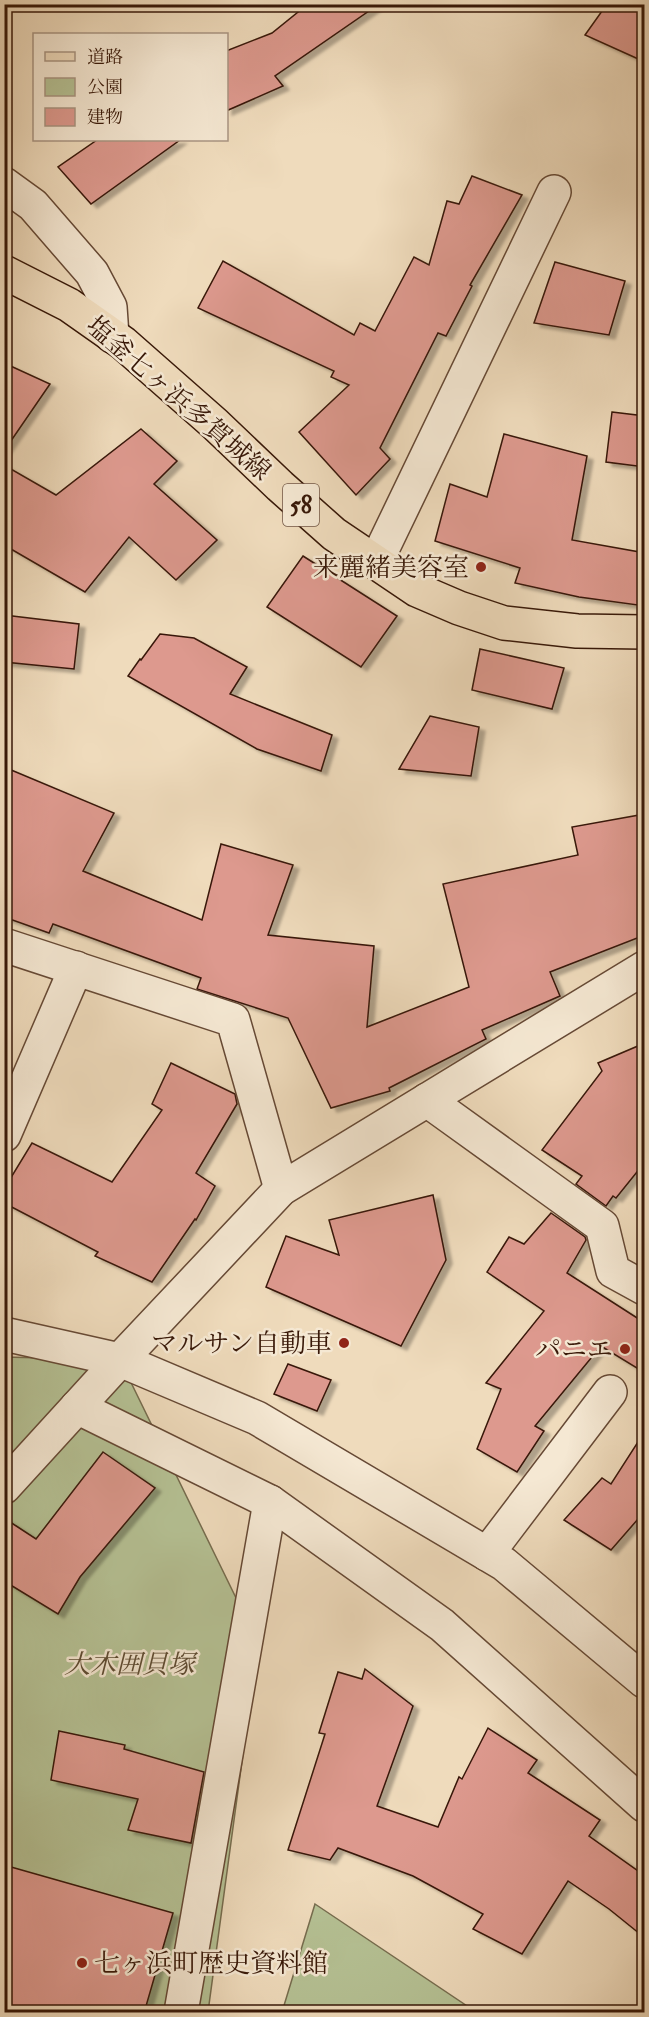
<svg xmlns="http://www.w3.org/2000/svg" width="649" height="2017" viewBox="0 0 649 2017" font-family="'IM FELL Double Pica','Noto Serif JP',serif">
	<defs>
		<filter id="shadow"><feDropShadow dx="6" dy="4" stdDeviation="1.5" flood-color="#0004"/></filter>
	</defs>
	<rect width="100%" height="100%" fill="#efdbbc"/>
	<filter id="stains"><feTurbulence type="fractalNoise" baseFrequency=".00333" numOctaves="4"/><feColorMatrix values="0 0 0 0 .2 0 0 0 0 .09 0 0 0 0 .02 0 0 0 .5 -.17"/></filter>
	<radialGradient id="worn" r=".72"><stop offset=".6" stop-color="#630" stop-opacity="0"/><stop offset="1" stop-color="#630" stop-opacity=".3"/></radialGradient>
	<g fill="#b5c194" stroke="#766c4e" stroke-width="1.5">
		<path d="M 5,1357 L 120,1360 L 258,1643 L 208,2012 L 5,2012 Z"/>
		<path d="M 315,1904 L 476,2012 L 282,2012 Z"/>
	</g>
	<g fill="#dd998e" stroke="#381808" stroke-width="1.5" filter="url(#shadow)">
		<path d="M 308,4 L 379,4 L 275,76 L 283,86 L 226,111 L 226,51 L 272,33 Z"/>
		<path d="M 607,4 L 645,4 L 645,62 L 585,35 Z"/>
		<path d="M 97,140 L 180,140 L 91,204 L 58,167 Z"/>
		<path d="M 472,176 L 522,195 L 470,285 L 472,286 L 446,336 L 438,333 L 380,448 L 390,459 L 356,495 L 299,432 L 349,385 L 331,377 L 334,371 L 198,308 L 223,261 L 354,335 L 360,323 L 375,331 L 414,257 L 429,265 L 447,201 L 459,204 Z"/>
		<path d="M 555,262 L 625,281 L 609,335 L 534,323 Z"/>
		<path d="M 4,363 L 50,384 L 4,451 Z"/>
		<path d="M 612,412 L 645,416 L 645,467 L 606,462 Z"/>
		<path d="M 141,429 L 177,461 L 154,484 L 217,540 L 176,580 L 129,537 L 85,592 L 4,545 L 4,465 L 56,495 Z"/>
		<path d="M 504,434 L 587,456 L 572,540 L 645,553 L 645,606 L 579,597 L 515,583 L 520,568 L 435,541 L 450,484 L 487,497 Z"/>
		<path d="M 303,556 L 397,616 L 361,667 L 267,607 Z"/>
		<path d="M 4,615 L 79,624 L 74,669 L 4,662 Z"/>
		<path d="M 160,634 L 194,638 L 247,667 L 230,694 L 332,735 L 321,771 L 257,749 L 128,676 L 140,659 L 141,660 Z"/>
		<path d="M 480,649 L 564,668 L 552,709 L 472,690 Z"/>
		<path d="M 430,716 L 479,727 L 471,776 L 399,769 Z"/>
		<path d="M 4,767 L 114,813 L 83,871 L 202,920 L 221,844 L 293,865 L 268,935 L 374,946 L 367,1027 L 469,987 L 443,884 L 578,855 L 572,827 L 645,814 L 645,935 L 550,972 L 560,996 L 482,1030 L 486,1039 L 389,1088 L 390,1091 L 331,1108 L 288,1018 L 197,989 L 201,978 L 53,924 L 49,933 L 4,917 Z"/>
		<path d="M 645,1043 L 645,1162 L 616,1198 L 613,1196 L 606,1206 L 576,1184 L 582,1176 L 542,1150 L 602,1071 L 598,1063 Z"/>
		<path d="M 171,1063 L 235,1094 L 237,1104 L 196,1173 L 215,1186 L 196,1220 L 195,1219 L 152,1282 L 95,1256 L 98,1252 L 4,1203 L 4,1189 L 32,1143 L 112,1182 L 162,1110 L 152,1104 Z"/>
		<path d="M 433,1195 L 446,1260 L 401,1346 L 266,1287 L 286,1236 L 339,1255 L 329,1220 Z"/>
		<path d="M 551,1213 L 585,1237 L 586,1240 L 567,1273 L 645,1323 L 645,1373 L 601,1346 L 535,1426 L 544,1431 L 517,1472 L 477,1449 L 501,1389 L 486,1383 L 544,1311 L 487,1272 L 509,1237 L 524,1244 Z"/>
		<path d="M 288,1364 L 331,1380 L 317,1411 L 274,1394 Z"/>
		<path d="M 645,1431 L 645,1511 L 611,1550 L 564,1520 L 602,1478 L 611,1484 Z"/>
		<path d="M 103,1452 L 155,1488 L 80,1577 L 58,1614 L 4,1581 L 4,1518 L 36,1539 Z"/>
		<path d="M 365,1669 L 413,1706 L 377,1806 L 438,1827 L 459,1777 L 462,1779 L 488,1728 L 537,1760 L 528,1773 L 600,1820 L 589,1836 L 645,1876 L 645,1938 L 609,1909 L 568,1881 L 522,1954 L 473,1929 L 483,1914 L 413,1876 L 338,1848 L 330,1860 L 288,1850 L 325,1734 L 319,1733 L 338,1672 L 362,1679 Z"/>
		<path d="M 59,1731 L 125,1745 L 124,1749 L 204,1772 L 191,1843 L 128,1830 L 138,1799 L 51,1780 Z"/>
		<path d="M 4,1865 L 173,1913 L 144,2013 L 4,2013 Z"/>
	</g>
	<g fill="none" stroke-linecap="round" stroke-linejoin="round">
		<defs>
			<g id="minor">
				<path d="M 4,184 L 33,205 L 92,273 L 110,307 L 112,336"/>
				<path d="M 376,562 L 554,192"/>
				<path d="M 4,945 L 233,1020 L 281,1189"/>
				<path d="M 427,1100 L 602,1226 L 613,1271 L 644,1288"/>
				<path d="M 4,1135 L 76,968"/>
				<path d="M 4,1334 L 120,1360 L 257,1418 L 504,1564 L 644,1681"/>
				<path d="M 77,1407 L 270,1502 L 442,1625 L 644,1805"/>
				<path d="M 4,1487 L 120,1360 L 281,1189 L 644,968"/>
				<path d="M 487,1554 L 610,1392"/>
				<path d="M 181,2012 L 270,1502"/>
			</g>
			<path id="major" d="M 4,272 L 69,305 L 123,343 L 215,424 L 280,486 L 334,534 L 417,590 L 459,608 L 504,623 L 577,631 L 644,632"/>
		</defs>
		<use href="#minor" stroke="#664935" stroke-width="36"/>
		<use href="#major" stroke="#381808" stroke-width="36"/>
		<use href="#minor" stroke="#f5e8d3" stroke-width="33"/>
		<use href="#major" stroke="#efdbbc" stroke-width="33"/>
	</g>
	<g fill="#8f2418" stroke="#f5e8d3" stroke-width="2">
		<circle cx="481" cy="567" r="6"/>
		<circle cx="344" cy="1343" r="6"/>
		<circle cx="625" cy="1349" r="6"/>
		<circle cx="82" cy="1963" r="6"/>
	</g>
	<g text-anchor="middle" stroke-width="5" stroke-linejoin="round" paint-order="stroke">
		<rect fill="#f5e8d3" stroke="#715645" stroke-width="1.5" x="283" y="484" width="36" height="42" rx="4.5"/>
		<g font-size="24" font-weight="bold" fill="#381808">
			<text x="301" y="513">58</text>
		</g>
		<g font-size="26" fill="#381808" stroke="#f5e8d3">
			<text transform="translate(179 398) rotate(41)" y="9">塩釜七ヶ浜多賀城線</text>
		</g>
		<g font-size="26" fill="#381808" stroke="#f5e8d3" text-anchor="end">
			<text x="469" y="576">来麗緒美容室</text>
			<text x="332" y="1352">マルサン自動車</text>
			<text x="613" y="1358">パニエ</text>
			<text x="94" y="1972" text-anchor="start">七ヶ浜町歴史資料館</text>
		</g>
		<g font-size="26" font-style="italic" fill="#5e4b32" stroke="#f5e8d3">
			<text x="129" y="1673">大木囲貝塚</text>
		</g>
	</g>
	<rect width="649" height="2017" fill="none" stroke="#efdbbc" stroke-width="24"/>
	<rect x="6" y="6" width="637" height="2005" fill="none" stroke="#381808" stroke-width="3"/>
	<rect x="12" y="12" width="625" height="1993" fill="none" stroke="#381808" stroke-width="1.5"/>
	<rect x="33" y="33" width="195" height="108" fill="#f5e8d3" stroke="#a99582" stroke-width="1.5"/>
	<rect x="45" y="52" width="30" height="9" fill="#efdbbc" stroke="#a99582" stroke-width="1.5"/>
	<text x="87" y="63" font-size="18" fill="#381808">道路</text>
	<rect x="45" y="78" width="30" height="18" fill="#b5c194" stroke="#a99582" stroke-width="1.5"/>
	<text x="87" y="93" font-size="18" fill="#381808">公園</text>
	<rect x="45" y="108" width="30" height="18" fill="#dd998e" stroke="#a99582" stroke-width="1.5"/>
	<text x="87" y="123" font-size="18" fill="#381808">建物</text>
	<rect width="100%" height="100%" filter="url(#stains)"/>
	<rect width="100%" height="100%" fill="url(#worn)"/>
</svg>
